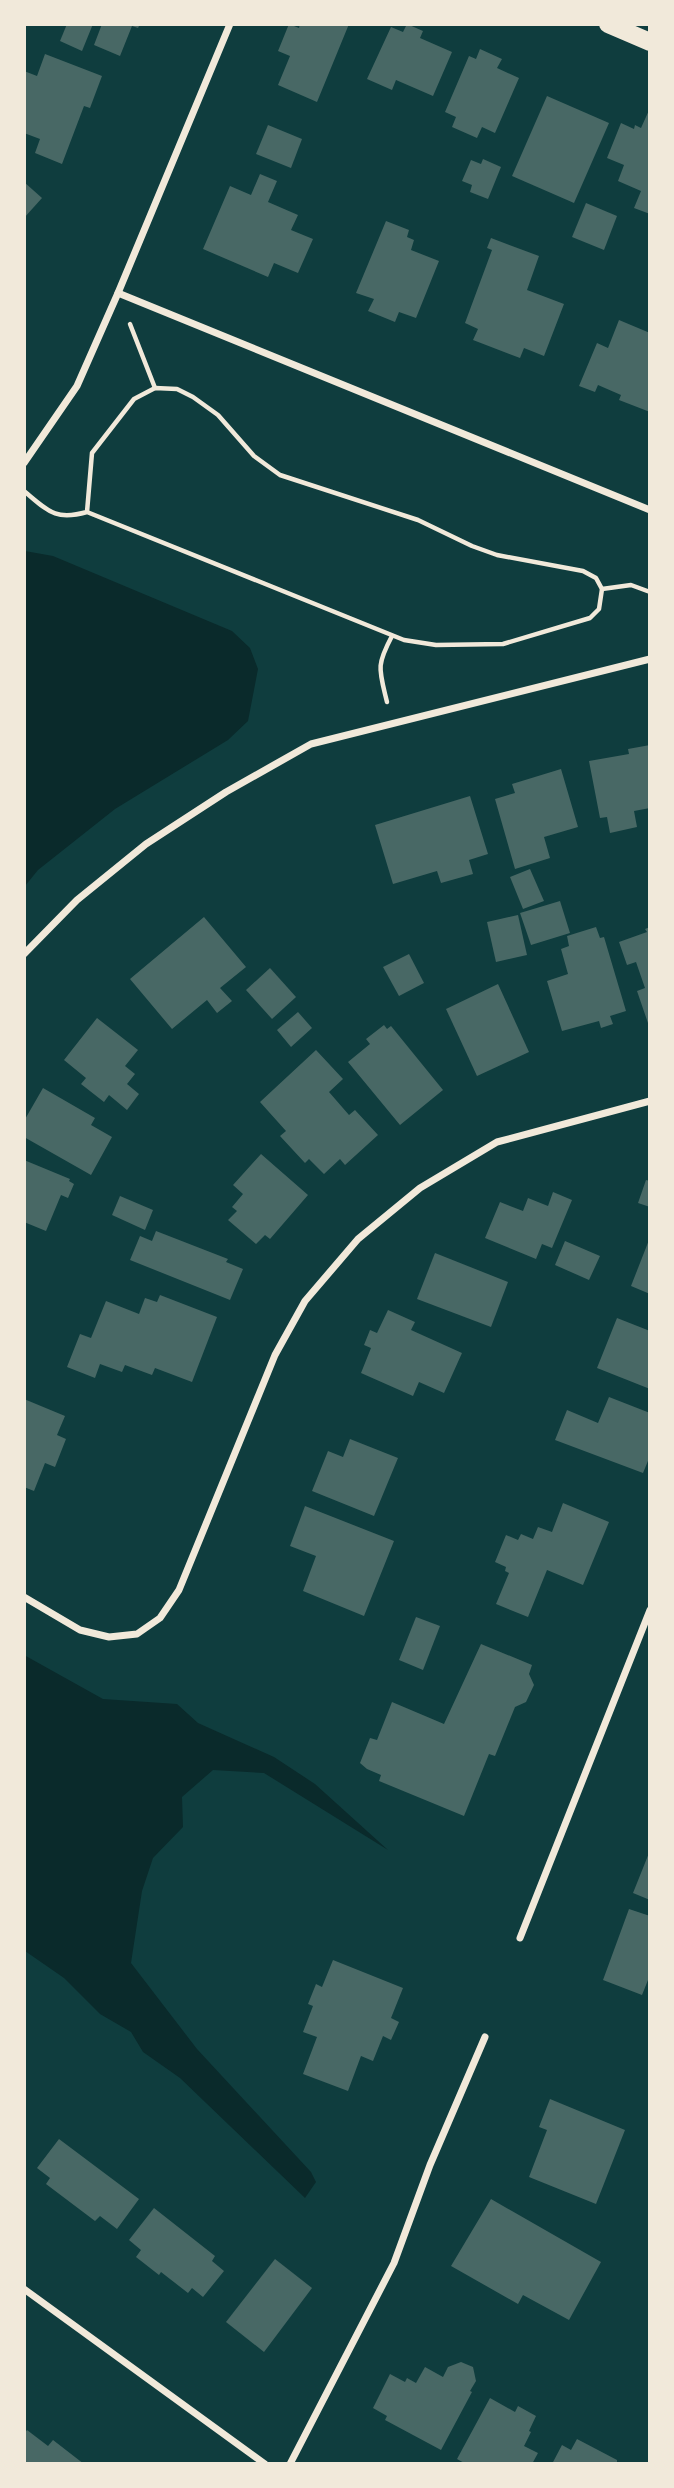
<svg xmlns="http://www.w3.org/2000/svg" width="674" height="2488" viewBox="0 0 674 2488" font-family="'Fira Sans',sans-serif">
	<rect width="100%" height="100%" fill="#0f3d3e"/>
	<g fill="#0a2a2b">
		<path d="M 25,551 L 53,556 L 232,631 L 250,648 L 258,669 L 248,721 L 228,740 L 115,809 L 38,870 L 25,886 Z"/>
		<path d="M 24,1655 L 103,1699 L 177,1704 L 198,1723 L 274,1757 L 315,1784 L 388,1850 L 264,1773 L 213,1770 L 182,1797 L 183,1827 L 153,1858 L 142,1891 L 131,1963 L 197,2049 L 311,2172 L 316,2182 L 305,2198 L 180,2078 L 143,2052 L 131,2032 L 100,2014 L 64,1978 L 25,1951 Z"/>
	</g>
	<g fill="#486865">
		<path d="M 67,24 L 93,24 L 82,51 L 60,41 Z"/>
		<path d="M 102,24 L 140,24 L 138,28 L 132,26 L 120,56 L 94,45 Z"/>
		<path d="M 289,24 L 299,28 L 300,24 L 349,24 L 317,102 L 278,85 L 290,56 L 278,51 Z"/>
		<path d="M 407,24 L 423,31 L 420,38 L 452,52 L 433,96 L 396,80 L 392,90 L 367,79 L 391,27 L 403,32 Z"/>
		<path d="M 480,49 L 502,59 L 497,68 L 519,78 L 495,133 L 482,127 L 477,138 L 452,127 L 456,117 L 445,112 L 469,56 L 476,59 Z"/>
		<path d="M 45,54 L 102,76 L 90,108 L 84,106 L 62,164 L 35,153 L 40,139 L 24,133 L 24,71 L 37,76 Z"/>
		<path d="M 547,96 L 609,123 L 574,203 L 512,176 Z"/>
		<path d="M 650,108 L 650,214 L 634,208 L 641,191 L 618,181 L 624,165 L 607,158 L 621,123 L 634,129 L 635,125 L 641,128 Z"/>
		<path d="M 268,125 L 302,139 L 291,168 L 256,154 Z"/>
		<path d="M 483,159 L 501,167 L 488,199 L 470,192 L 472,185 L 462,181 L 471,160 L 481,164 Z"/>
		<path d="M 260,174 L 277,181 L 268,202 L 298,215 L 291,230 L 313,239 L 298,273 L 274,263 L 268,277 L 203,249 L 230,186 L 251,195 Z"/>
		<path d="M 24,182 L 42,198 L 24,218 Z"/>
		<path d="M 586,203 L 617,216 L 604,250 L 572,237 Z"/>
		<path d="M 386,221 L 409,230 L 407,237 L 414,240 L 411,250 L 439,261 L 416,318 L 399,312 L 395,322 L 368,311 L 374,299 L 356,293 Z"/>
		<path d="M 491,238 L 539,256 L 527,290 L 564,304 L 544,356 L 524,348 L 520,358 L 473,340 L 478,329 L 465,323 L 492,250 L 487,248 Z"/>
		<path d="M 619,320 L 650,333 L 650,412 L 619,400 L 621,395 L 598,385 L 595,392 L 579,386 L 597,343 L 608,348 Z"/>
		<path d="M 650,745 L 650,808 L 634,811 L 637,827 L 610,833 L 607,817 L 600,818 L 589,761 L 629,754 L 628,749 Z"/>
		<path d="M 561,769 L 578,827 L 544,837 L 550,858 L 515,869 L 495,799 L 515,793 L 512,784 Z"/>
		<path d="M 470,796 L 488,854 L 469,860 L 473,874 L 441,883 L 437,871 L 393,884 L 375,825 Z"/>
		<path d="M 530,869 L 544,901 L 523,909 L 510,877 Z"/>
		<path d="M 560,901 L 570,933 L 531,945 L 520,913 Z"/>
		<path d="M 518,915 L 527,955 L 496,962 L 487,922 Z"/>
		<path d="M 204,917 L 246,967 L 220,988 L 232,1001 L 217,1013 L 207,1000 L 172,1029 L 130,979 Z"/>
		<path d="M 596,927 L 600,938 L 604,937 L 626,1011 L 610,1016 L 613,1024 L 601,1028 L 599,1021 L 562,1031 L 547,981 L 568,974 L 561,949 L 569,946 L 567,936 Z"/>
		<path d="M 650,927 L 650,1025 L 649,1026 L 637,991 L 645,988 L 636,962 L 627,965 L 619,942 L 647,932 L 645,929 Z"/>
		<path d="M 409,954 L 424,983 L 399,996 L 383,967 Z"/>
		<path d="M 270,968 L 296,997 L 272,1019 L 246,990 Z"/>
		<path d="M 498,984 L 529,1052 L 477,1076 L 446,1009 Z"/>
		<path d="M 298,1012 L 312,1028 L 291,1047 L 277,1030 Z"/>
		<path d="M 97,1018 L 138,1050 L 125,1066 L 135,1074 L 127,1084 L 139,1094 L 127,1110 L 109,1095 L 104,1102 L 81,1084 L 86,1078 L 64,1060 Z"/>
		<path d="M 384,1025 L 387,1029 L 391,1026 L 443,1090 L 400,1125 L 348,1062 L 370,1044 L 366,1039 Z"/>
		<path d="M 316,1050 L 343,1079 L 329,1092 L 349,1115 L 355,1110 L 378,1135 L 345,1165 L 340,1159 L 324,1174 L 309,1159 L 305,1163 L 280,1136 L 286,1131 L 260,1102 Z"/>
		<path d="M 43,1088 L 95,1118 L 91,1125 L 112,1137 L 91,1175 L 24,1137 L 24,1121 Z"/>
		<path d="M 261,1154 L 308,1195 L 270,1239 L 265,1235 L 256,1244 L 228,1220 L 237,1211 L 232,1207 L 243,1194 L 233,1185 Z"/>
		<path d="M 24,1160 L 70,1179 L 69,1181 L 74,1184 L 68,1198 L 61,1195 L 46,1231 L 24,1222 Z"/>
		<path d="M 646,1180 L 650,1181 L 650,1207 L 638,1203 Z"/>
		<path d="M 553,1192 L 572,1200 L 552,1248 L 542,1244 L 536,1259 L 485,1238 L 500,1202 L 523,1211 L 528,1198 L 548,1206 Z"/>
		<path d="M 120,1196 L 153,1210 L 145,1230 L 112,1215 Z"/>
		<path d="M 156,1231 L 228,1259 L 226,1262 L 243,1269 L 230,1300 L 130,1260 L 140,1236 L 152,1241 Z"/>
		<path d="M 649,1240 L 650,1240 L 650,1294 L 631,1286 Z"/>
		<path d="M 565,1241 L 600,1256 L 589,1280 L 555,1265 Z"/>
		<path d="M 435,1253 L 508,1282 L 491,1327 L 417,1299 Z"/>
		<path d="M 160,1295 L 217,1317 L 192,1382 L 155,1368 L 152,1375 L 125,1365 L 122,1372 L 100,1364 L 95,1378 L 67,1367 L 80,1334 L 91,1338 L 106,1301 L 139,1314 L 145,1298 L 157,1302 Z"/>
		<path d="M 388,1310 L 415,1322 L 411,1330 L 462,1353 L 444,1393 L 419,1382 L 413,1396 L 361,1373 L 371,1348 L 364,1345 L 370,1330 L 377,1333 Z"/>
		<path d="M 617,1318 L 650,1331 L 650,1389 L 597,1368 Z"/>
		<path d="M 609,1397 L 650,1413 L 650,1456 L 643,1473 L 555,1440 L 567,1410 L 598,1423 Z"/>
		<path d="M 24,1399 L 65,1416 L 57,1435 L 66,1439 L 55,1467 L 45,1463 L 34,1491 L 24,1487 Z"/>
		<path d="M 350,1439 L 398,1458 L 374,1516 L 312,1491 L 328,1451 L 343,1457 Z"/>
		<path d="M 563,1503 L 609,1522 L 583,1585 L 547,1570 L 528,1617 L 496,1604 L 509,1573 L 505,1571 L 506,1567 L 495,1562 L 506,1535 L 518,1540 L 521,1534 L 533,1539 L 538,1527 L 552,1532 Z"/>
		<path d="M 305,1506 L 394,1541 L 364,1616 L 303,1591 L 316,1556 L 290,1546 Z"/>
		<path d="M 416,1617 L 440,1626 L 423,1670 L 399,1660 Z"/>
		<path d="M 481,1644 L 532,1665 L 529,1674 L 534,1685 L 526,1702 L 515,1707 L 495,1756 L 489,1754 L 464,1816 L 379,1781 L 381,1775 L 367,1769 L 360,1763 L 370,1738 L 377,1740 L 392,1702 L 444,1724 Z"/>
		<path d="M 649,1853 L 650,1853 L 650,1900 L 633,1893 Z"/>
		<path d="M 629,1909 L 650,1916 L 650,1981 L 648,1980 L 642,1995 L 603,1980 Z"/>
		<path d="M 333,1960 L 403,1988 L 391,2018 L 399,2022 L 391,2040 L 383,2036 L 373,2061 L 361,2056 L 348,2091 L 303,2074 L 317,2037 L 303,2032 L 313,2006 L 308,2004 L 316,1984 L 322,1987 Z"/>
		<path d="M 550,2099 L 625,2130 L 596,2204 L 529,2177 L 547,2130 L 539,2127 Z"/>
		<path d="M 59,2139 L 139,2199 L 117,2229 L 100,2216 L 95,2221 L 46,2184 L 50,2178 L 37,2168 Z"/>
		<path d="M 491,2199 L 601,2262 L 569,2320 L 523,2295 L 518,2304 L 451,2266 Z"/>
		<path d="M 154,2208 L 215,2256 L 212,2261 L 224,2271 L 203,2297 L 192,2288 L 188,2293 L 161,2272 L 159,2275 L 136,2257 L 141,2250 L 129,2240 Z"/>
		<path d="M 275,2259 L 312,2288 L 264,2352 L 226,2322 Z"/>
		<path d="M 461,2362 L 473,2367 L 476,2381 L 470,2391 L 472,2392 L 441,2450 L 385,2420 L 387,2416 L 373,2408 L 390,2374 L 405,2382 L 407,2378 L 416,2383 L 425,2367 L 443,2377 L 448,2367 Z"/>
		<path d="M 490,2398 L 515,2412 L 518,2406 L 536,2416 L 529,2431 L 531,2432 L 524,2446 L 538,2453 L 532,2464 L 466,2464 L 457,2459 Z"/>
		<path d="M 27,2430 L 48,2446 L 53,2440 L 84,2464 L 24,2464 L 24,2434 Z"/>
		<path d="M 577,2439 L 617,2460 L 617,2464 L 552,2464 L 562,2445 L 571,2450 Z"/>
	</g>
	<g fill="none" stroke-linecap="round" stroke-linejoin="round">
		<g stroke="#f1e9da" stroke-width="4.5">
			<path d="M 130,324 L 155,388"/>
			<path d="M 24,491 C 48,511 55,521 87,512 L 404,640 L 436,645 L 503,644 L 590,618 L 599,609 L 602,589 L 596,578 L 583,571 L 497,555 L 472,546 L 418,520 L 280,475 L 254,456 L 218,415 L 193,397 L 177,389 L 155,388 L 134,399 L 92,453 L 87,512"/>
			<path d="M 602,589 L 631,585 L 650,592"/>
			<path d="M 387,702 C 379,669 376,666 392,636"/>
		</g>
		<g stroke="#f1e9da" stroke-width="7">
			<path d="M 118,293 L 650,510"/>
			<path d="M 24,463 L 77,386 L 118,293 L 230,24"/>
			<path d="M 24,954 L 77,900 L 146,844 L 226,792 L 311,744 L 650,659"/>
			<path d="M 24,1597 L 80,1630 L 109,1637 L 137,1634 L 160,1618 L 179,1590 L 275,1355 L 305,1301 L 358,1239 L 420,1188 L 497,1142 L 650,1101"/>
			<path d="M 520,1938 L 650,1610"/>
			<path d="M 24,2289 L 265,2464"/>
			<path d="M 290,2464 L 394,2263 L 430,2165 L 485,2037"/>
		</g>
		<path stroke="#f1e9da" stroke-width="18" d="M 608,24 L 650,42"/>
	</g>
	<rect width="674" height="2488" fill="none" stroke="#f1e9da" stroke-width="52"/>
</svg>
